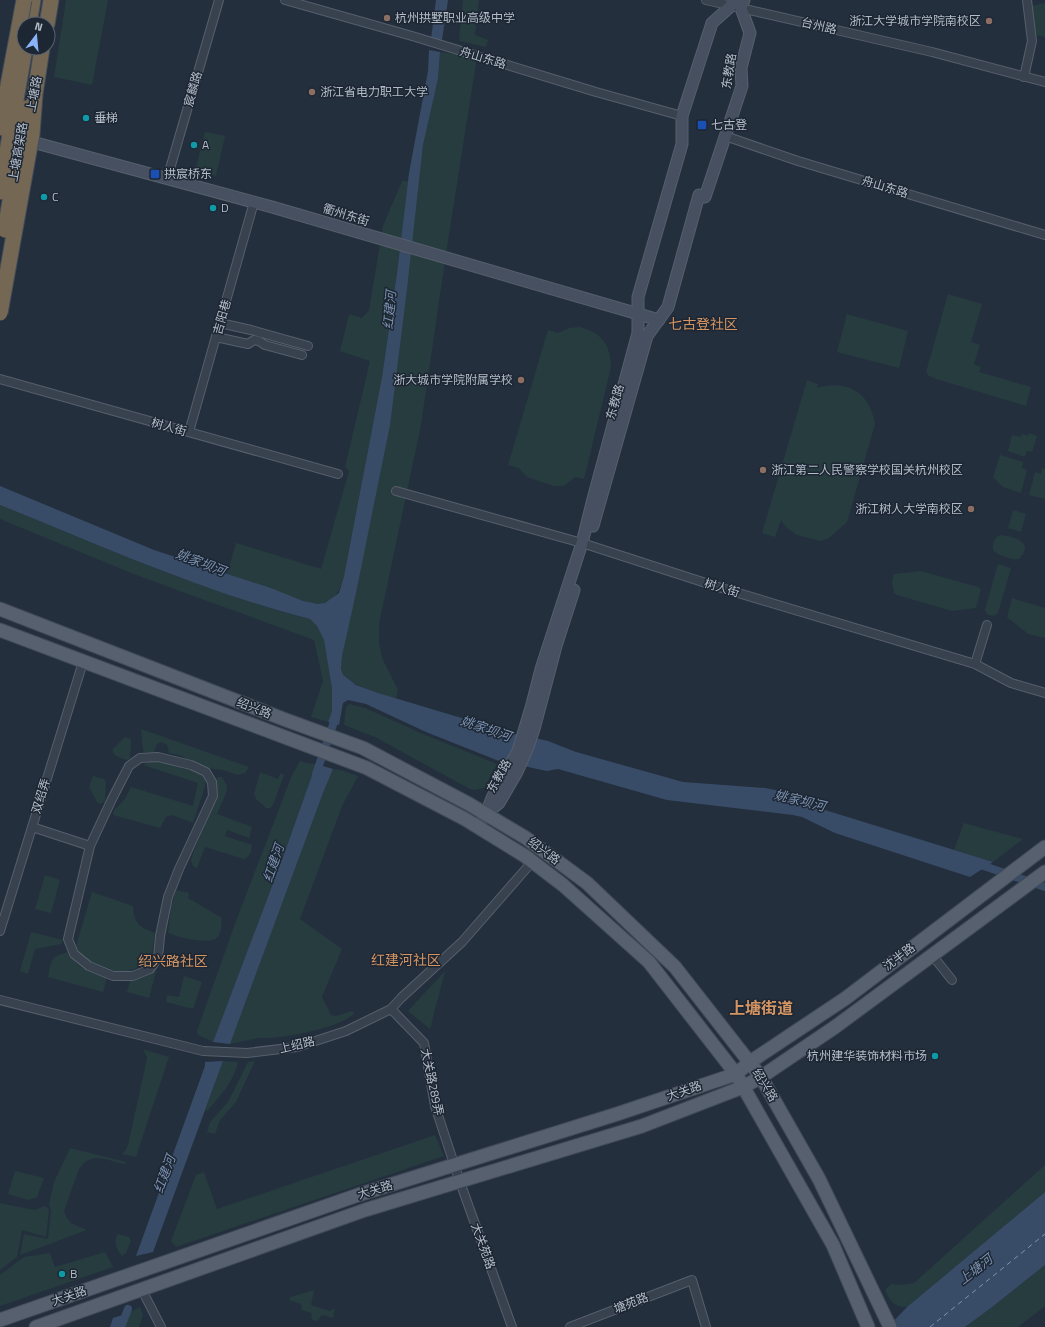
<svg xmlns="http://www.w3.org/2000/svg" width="1045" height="1327" viewBox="0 0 1045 1327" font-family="'Titillium Web','Noto Sans SC',sans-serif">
	<rect width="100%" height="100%" fill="#242f3e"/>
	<g fill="#263c3f">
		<path d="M 66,0 L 108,0 L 92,85 L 54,77 Z"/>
		<path d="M 463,0 L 479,0 L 475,35 L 488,40 L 486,47 L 460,41 L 459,38 Z"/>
		<path d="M 1043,3 L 1045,4 L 1045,37 L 1037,35 L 1029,7 Z"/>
		<path d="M 440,52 L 477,57 L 447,247 L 421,425 L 379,624 L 379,642 L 382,658 L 398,690 L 396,699 C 384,695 350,685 343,675 C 336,664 353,606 356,593 L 416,205 L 423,145 L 438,79 Z"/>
		<path d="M 205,132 L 225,136 L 216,176 L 195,171 Z"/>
		<path d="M 402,181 L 408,181 L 397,273 L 382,377 L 344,576 C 340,588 338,598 325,603 C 312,608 284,593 271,588 C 257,583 242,579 227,574 L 236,543 L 321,569 L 349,471 L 345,467 L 370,361 L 340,351 L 349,314 L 362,318 L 369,310 L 383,226 Z"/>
		<path d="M 948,294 L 982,304 L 971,342 L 980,345 L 974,364 L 981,367 L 979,372 L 1031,387 L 1026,406 L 936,379 L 929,376 L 926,372 Z"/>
		<path d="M 847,314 L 908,331 L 899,368 L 837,352 Z"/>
		<path d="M 580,327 C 603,334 610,344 611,367 L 584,479 L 575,477 L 564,486 L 554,486 L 527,477 L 519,468 L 508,465 L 548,330 L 558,333 L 570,328 Z"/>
		<path d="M 807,380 L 818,384 L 817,388 C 848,379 870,393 875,424 L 847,522 L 829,538 L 820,541 L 797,535 L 786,527 L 781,520 L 775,537 L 762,533 Z"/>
		<path d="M 1029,433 L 1037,436 L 1032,452 L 1027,451 L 1025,457 L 1008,451 L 1012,435 L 1021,437 L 1022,434 L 1028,436 Z"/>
		<path d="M 1000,455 L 1023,462 L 1022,468 L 1027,470 L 1021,493 L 1003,487 L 993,477 Z"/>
		<path d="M 1042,468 L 1045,469 L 1045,499 L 1029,495 L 1035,472 L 1041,474 Z"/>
		<path d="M 0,505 C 102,546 203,592 310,619 L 317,626 L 324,640 L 332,689 L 332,711 L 328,722 L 311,717 L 323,681 L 314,640 L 136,575 L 0,519 Z"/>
		<path d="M 1013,510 L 1026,514 L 1021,532 L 1008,528 Z"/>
		<path d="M 1000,535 C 1015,536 1035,543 1019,559 C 1011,560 999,556 993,550 C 992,543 994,538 1000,535 Z"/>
		<path d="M 998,564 L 1011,568 L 998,613 C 994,617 991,616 987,614 L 985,610 Z"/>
		<path d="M 921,571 L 978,587 L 981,590 L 976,608 L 952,611 L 897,595 L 894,593 L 892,582 L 894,574 Z"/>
		<path d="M 1012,598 L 1045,608 L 1045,638 L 1028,634 L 1007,617 Z"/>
		<path d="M 349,704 L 365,708 L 423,734 L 497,764 L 484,788 L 475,790 L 470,789 L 375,737 L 344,725 L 346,707 Z"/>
		<path d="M 141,729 L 249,767 L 245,773 L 238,775 L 223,770 L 206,768 L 179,755 L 169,753 L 167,745 L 161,742 L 156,745 L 154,753 L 149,753 L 143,751 Z"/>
		<path d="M 125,737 L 131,739 L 130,759 L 126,760 L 116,756 L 113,753 L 113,749 Z"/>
		<path d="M 155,760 L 191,769 L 204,777 L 206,783 L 193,823 L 172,815 L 166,817 L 160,828 L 113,815 L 114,810 L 125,799 L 131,787 L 193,806 L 198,783 L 143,765 Z"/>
		<path d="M 300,761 L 306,763 L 316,764 L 283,857 L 213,1042 L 198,1035 L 197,1031 L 236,921 L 292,775 Z"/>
		<path d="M 333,769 L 341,770 L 358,776 L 342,806 L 300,919 L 342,949 L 322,997 L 331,1015 L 336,1016 L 352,1011 L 355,1013 C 339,1028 293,1036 270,1038 C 266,1038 262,1038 258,1038 C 249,1040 239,1042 230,1044 L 323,793 Z"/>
		<path d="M 260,772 L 278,779 L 281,773 L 284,775 L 273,805 L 270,808 L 266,808 L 256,799 L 254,794 Z"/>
		<path d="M 93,776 L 104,779 L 106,782 L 105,802 L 100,804 L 97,802 L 89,787 Z"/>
		<path d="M 218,777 L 222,777 L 227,786 L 226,793 L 217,814 L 252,827 L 249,838 L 227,830 L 225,836 L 252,845 C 251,852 251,856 244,859 L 205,847 L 197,868 L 193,866 L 191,860 L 194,851 L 218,794 L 216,780 Z"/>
		<path d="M 964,823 L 1023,839 L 993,862 L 954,850 Z"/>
		<path d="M 45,875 L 60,880 L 51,913 L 35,909 Z"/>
		<path d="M 176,890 L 189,893 L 188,898 L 222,918 C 221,925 222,935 215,939 C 207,944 177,937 168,933 L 171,908 Z"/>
		<path d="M 92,892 L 133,906 C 134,924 139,927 155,933 C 153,940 154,949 151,955 C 150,957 146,960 144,962 C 125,982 95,968 78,952 L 76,946 Z"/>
		<path d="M 31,932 L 63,940 L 61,944 L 35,949 L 28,974 L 20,971 Z"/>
		<path d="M 68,952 C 76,968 91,973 107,977 L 103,992 L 48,977 C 52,959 50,957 68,952 Z"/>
		<path d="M 154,969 L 156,972 L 149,998 L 127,992 L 130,981 C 141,980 146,976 154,969 Z"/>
		<path d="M 445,971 L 430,1029 L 408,1011 Z"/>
		<path d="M 184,976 L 202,982 L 193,1009 L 166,1002 L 167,995 L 179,997 Z"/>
		<path d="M 143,1049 L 169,1057 L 136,1157 L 122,1154 L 126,1150 L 128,1145 L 146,1063 L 147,1057 Z"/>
		<path d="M 223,1061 L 238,1062 C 234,1081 221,1095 208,1110 L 205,1111 Z"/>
		<path d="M 255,1061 L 236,1102 L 220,1120 L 215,1134 L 207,1132 L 210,1122 L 228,1102 L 248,1062 Z"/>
		<path d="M 435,1135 L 444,1156 L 176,1247 L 171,1241 L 196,1175 L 204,1172 L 217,1209 Z"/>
		<path d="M 70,1148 L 126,1162 L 124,1164 C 106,1160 91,1151 79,1169 L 64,1211 L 67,1218 L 71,1223 L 87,1230 L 20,1255 L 24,1234 L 48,1239 L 51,1210 L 49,1204 L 54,1182 Z"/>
		<path d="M 1045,1165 L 1045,1192 L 907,1307 C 894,1307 890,1301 885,1290 L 891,1284 L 901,1285 L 914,1283 Z"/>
		<path d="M 15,1171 L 44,1178 L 37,1197 L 28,1200 L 8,1194 Z"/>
		<path d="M 0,1203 L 34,1210 L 45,1206 L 49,1210 L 46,1237 L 22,1230 L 17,1257 L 0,1270 Z"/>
		<path d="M 117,1234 L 129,1237 L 131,1241 L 126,1253 L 122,1256 C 116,1249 114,1242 117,1234 Z"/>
		<path d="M 105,1252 L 113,1267 L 0,1306 L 0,1275 L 24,1257 L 50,1253 L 55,1267 Z"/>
		<path d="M 1045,1265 L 1045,1306 L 1018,1327 L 965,1327 L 991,1308 Z"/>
		<path d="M 314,1290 L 311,1305 L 330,1311 L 335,1308 L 333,1318 L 322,1315 L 317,1321 L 312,1320 L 311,1313 L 302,1310 L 301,1304 L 289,1300 L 290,1297 Z"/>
		<path d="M 140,1307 L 143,1315 L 139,1327 L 124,1327 L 129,1313 Z"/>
	</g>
	<g fill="#394c67">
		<path d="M 436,0 L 448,0 L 442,40 L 431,39 Z"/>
		<path d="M 429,50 L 440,52 L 438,79 L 423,145 L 407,289 L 390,425 L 356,593 L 342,656 L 341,669 L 343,675 L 356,685 L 378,693 L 512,733 L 548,741 L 576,752 L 683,782 L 765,788 L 805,796 L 812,806 L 993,862 L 970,877 L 835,833 L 802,817 L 793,815 L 667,800 L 558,769 L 547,771 L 499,761 L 426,732 L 366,704 L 348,700 L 343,703 L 339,725 L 328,722 L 332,711 L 332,689 L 324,640 L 317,626 L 310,619 C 203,592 102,546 0,505 L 0,486 L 154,550 L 271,588 L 303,601 L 318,604 L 325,603 L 339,593 L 344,576 L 382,377 L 397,273 L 409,173 L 428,71 Z"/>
		<path d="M 316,764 L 333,769 L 323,793 L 230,1044 L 213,1042 L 283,857 Z"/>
		<path d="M 223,1061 L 153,1252 L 136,1256 L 205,1066 L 205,1062 Z"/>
		<path d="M 1045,1192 L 1045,1265 L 991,1308 L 965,1327 L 888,1327 L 907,1307 Z"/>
		<path d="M 129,1313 L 124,1327 L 110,1327 L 113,1318 Z"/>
	</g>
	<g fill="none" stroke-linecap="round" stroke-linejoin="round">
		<g stroke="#394c67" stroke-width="8">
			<path d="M 316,774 L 335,719 L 336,713"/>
			<path d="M 978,864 L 1045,887"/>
			<path d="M 121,1327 L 128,1309"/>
		</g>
		<path stroke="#7c92b1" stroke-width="1" stroke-dasharray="5 4" stroke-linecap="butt" d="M 930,1327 L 1045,1234"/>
		<defs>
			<g id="street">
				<path d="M 285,0 L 412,36 L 596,92 L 682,116"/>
				<path d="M 706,0 L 932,52 L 1045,82"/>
				<path d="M 1024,77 L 1032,41 L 1027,0"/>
				<path d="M 725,136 L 798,161 L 1045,235"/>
				<path d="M 167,179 L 219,0"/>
				<path d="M 220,323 L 251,330 L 308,346"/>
				<path d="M 216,337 L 248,344 L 254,340 L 259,341 L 265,345 L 302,355"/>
				<path d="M 0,379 L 338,474"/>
				<path d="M 189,432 L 254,202"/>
				<path d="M 396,491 L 582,543 L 715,586 L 975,664 L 1011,683 L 1045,693"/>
				<path d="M 975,664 L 987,625"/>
				<path d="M 158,757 L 191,765 L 206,772 L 212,782 L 213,796 L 179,869 L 168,897 L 160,936 L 158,958 L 150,969 L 133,976 L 113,976 L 89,966 L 74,954 L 68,939 L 90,846 L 112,799 L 129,766 L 140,758 Z"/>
				<path d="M 32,827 L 90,846"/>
				<path d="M 0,931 L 83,662"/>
				<path d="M 932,955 L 952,980"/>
				<path d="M 0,1000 L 203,1051 L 247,1053 L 297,1047 L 346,1031 L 391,1009 L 401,998 L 462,942 L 532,862"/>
				<path d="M 391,1009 L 424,1043 L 435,1106 L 460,1182 L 512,1327"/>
				<path d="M 142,1290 L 161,1327"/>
				<path d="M 570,1327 L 692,1280 L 706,1327"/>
			</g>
			<g id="secondary">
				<path d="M 25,140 L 272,207 L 659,320"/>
				<path d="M 593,526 L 647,336 L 668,307 L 699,195 L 705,197 L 742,86 L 741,68 L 750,33 L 741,8 L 744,0"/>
				<path d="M 486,813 L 499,803 L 517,772 L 528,747 L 534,729 L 556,646 L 574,590"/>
				<path d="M 477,826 L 486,814 L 492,798 L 518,751 L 531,708 L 541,669 L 582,543 L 593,499 L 638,333 L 638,297 L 682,144 L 682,116 L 712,23 L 731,6 L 733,0"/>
			</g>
			<g id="primary">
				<path d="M 0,609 L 286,720 L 363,748 L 469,804 L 526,838 L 587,883 L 675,967 L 761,1077 L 819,1179 L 890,1327"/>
				<path d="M 0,630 L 367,768 L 465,819 L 525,856 L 563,885 L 649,962 L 736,1074 L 833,1245 L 868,1327"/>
				<path d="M 0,1320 L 358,1195 L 617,1114 L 736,1074 L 750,1062 L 846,998 L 1045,847"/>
				<path d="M 36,1327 L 365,1210 L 642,1126 L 743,1087 L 761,1077 L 835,1027 L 1045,872"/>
			</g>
			<g id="highway">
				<path d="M 29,24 L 33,0"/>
				<path d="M 47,24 L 51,0"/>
			</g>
		</defs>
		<use href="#street" stroke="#565f6c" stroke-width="10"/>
		<use href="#secondary" stroke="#565f6c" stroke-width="13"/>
		<use href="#primary" stroke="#414a57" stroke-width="15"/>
		<use href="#highway" stroke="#434c59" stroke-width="17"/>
		<use href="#street" stroke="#38414e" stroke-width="8"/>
		<use href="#secondary" stroke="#465061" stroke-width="11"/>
		<use href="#primary" stroke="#56606e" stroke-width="13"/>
		<use href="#highway" stroke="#746855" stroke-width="15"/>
		<defs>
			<g id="highway-bridge">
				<path d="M 0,128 L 24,0"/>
				<path d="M 0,192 L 25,48"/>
				<path d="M 5,230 L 26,108"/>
				<path d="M 0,313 L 32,134 L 35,94 L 42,48"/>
			</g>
		</defs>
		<use href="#highway-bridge" stroke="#434c59" stroke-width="17" stroke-linecap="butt"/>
		<use href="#highway-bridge" stroke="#746855" stroke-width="15"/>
	</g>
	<g fill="#8d6e63" stroke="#1d2633" stroke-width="1.5">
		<circle cx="387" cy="18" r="4"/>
		<circle cx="989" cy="21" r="4"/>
		<circle cx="312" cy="92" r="4"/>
		<circle cx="521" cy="380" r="4"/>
		<circle cx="763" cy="470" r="4"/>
		<circle cx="971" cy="509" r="4"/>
	</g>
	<g fill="#0f9aa8" stroke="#1d2633" stroke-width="1.5">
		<circle cx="86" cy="118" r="4"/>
		<circle cx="194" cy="145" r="4"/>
		<circle cx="44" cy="197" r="4"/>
		<circle cx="213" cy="208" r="4"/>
		<circle cx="935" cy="1056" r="4"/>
		<circle cx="62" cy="1274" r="4"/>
	</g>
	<g fill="#1a4fb4" stroke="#1d2633" stroke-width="1.5">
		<rect x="697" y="120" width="10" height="10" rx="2"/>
		<rect x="150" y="169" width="10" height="10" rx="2"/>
	</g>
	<g text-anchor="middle" stroke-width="3" stroke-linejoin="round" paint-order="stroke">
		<g font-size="12" fill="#b4bcc9" stroke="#1d2633" text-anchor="start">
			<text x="395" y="22">杭州拱墅职业高级中学</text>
			<text x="981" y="25" text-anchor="end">浙江大学城市学院南校区</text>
			<text x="320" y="96">浙江省电力职工大学</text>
			<text x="94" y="122">垂梯</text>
			<text x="711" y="129">七古登</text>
			<text x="202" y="149">A</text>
			<text x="164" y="178">拱宸桥东</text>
			<text x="52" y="201">C</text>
			<text x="221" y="212">D</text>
			<text x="513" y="384" text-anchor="end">浙大城市学院附属学校</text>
			<text x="771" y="474">浙江第二人民警察学校国关杭州校区</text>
			<text x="963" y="513" text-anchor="end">浙江树人大学南校区</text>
			<text x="927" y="1060" text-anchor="end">杭州建华装饰材料市场</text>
			<text x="70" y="1278">B</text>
		</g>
		<g font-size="12" fill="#b4bcc9" stroke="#1d2633">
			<text transform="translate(819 26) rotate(13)" y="4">台州路</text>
			<text transform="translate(483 58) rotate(17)" y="4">舟山东路</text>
			<text transform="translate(729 71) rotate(-81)" y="4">东教路</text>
			<text transform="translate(193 89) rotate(-74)" y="4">宸麟路</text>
			<text transform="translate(34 94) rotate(-79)" y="4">上塘路</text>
			<text transform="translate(18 152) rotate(-80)" y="4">上塘高架路</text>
			<text transform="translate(885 187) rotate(17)" y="4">舟山东路</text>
			<text transform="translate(346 215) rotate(17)" y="4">衢州东街</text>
			<text transform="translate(222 317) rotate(-74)" y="4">吉阳巷</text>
			<text transform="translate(615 402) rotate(-74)" y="4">东教路</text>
			<text transform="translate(169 427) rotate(16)" y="4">树人街</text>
			<text transform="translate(722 588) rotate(17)" y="4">树人街</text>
			<text transform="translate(254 708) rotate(21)" y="4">绍兴路</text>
			<text transform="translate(499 776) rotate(-61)" y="4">东教路</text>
			<text transform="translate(41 796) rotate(-73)" y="4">双绍弄</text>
			<text transform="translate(544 851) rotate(37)" y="4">绍兴路</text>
			<text transform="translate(899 957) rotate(-37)" y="4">沈半路</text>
			<text transform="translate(297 1045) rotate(-13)" y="4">上绍路</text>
			<text transform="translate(432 1082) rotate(78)" y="4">大关路289弄</text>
			<text transform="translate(765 1085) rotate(59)" y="4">绍兴路</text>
			<text transform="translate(684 1091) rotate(-19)" y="4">大关路</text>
			<text transform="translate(375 1190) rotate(-17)" y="4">大关路</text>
			<text transform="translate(483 1246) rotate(70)" y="4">大关苑路</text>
			<text transform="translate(69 1296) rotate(-19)" y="4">大关路</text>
			<text transform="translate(631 1303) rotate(-21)" y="4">塘苑路</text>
		</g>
		<g font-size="13" font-style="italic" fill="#7c92b1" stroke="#1d2633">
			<text transform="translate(389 310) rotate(-85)" y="5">红建河</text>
			<text transform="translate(201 562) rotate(21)" y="5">姚家坝河</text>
			<text transform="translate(486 728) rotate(19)" y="5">姚家坝河</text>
			<text transform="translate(800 800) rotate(14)" y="5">姚家坝河</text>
			<text transform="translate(273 863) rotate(-71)" y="5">红建河</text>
			<text transform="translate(164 1174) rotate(-70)" y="5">红建河</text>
			<text transform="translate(975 1269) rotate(-38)" y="5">上塘河</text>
		</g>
		<g font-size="14" fill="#d59563" stroke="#1d2633">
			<text x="703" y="329">七古登社区</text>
			<text x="406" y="965">红建河社区</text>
			<text x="173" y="966">绍兴路社区</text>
		</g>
		<g font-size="16" font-weight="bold" fill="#d59563" stroke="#1d2633">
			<text x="761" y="1014">上塘街道</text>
		</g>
	</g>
	<g transform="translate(36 36) rotate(16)"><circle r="19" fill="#1d2633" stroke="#59626f"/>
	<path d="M0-3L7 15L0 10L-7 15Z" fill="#8ab4f8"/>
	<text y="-6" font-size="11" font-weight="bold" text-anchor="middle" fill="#b4bcc9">N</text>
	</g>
</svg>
